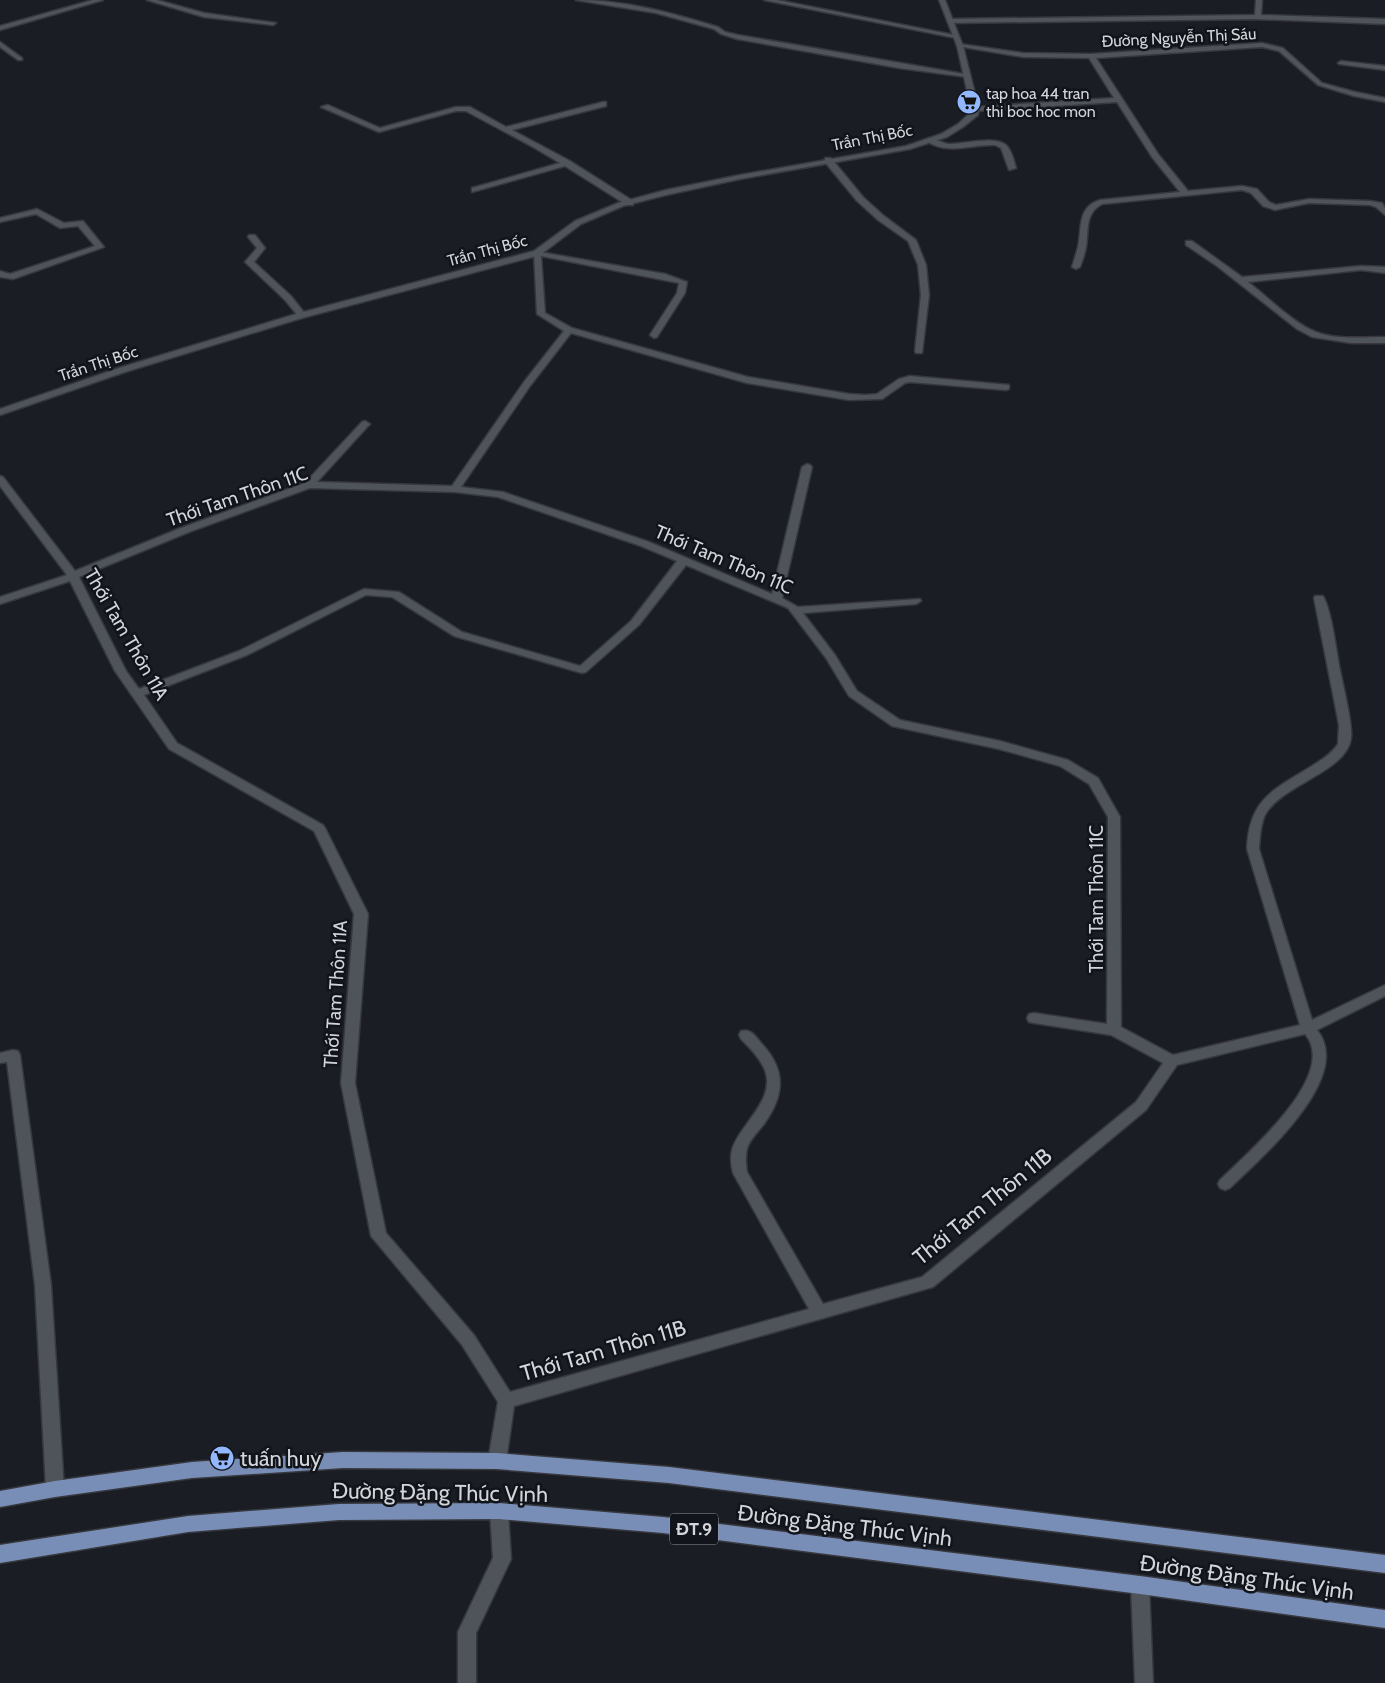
<svg xmlns="http://www.w3.org/2000/svg" width="1385" height="1683" viewBox="0 0 1385 1683" font-family="Cabin,sans-serif">
	<rect width="100%" height="100%" fill="#1a1d24"/>
	<g fill="none" stroke-linecap="round" stroke-linejoin="round">
		<defs>
			<g id="minor">
				<path d="M 93,0 L 103,0 L 0,30 L 0,26 Z"/>
				<path d="M 147,0 L 157,0 L 204,13 L 276,23 L 273,25 L 204,17 Z"/>
				<path d="M 576,0 C 625,0 672,13 718,27 L 725,32 L 738,35 L 970,75 L 967,77 L 899,68 L 737,39 L 721,34 L 714,29 L 656,13 Z"/>
				<path d="M 764,0 L 777,0 L 959,36 L 956,38 Z"/>
				<path d="M 1256,0 L 1262,0 L 1261,15 L 1385,19 L 1385,24 L 1254,19 L 950,23 L 947,21 L 950,19 L 1255,15 Z"/>
				<path d="M 0,42 L 22,58 L 22,60 L 18,60 L 0,47 Z"/>
				<path d="M 1262,43 L 1283,48 L 1322,83 L 1355,92 L 1385,98 L 1385,102 L 1354,96 L 1318,85 L 1279,51 L 1262,47 L 1096,58 L 1158,154 L 1188,191 L 1242,186 L 1257,189 L 1269,202 L 1276,205 L 1309,199 L 1370,201 L 1382,203 L 1385,208 L 1385,215 L 1376,207 L 1370,205 L 1309,203 L 1275,210 L 1263,206 L 1251,193 L 1242,190 L 1102,204 C 1084,214 1089,231 1086,247 C 1085,254 1082,261 1080,267 L 1076,269 L 1072,267 C 1074,261 1076,254 1078,247 C 1082,228 1077,207 1100,200 L 1180,192 L 1152,157 L 1117,102 L 975,111 L 971,109 L 975,107 L 1114,98 L 1089,58 L 1023,57 L 957,46 L 960,44 L 1023,53 L 1091,54 Z"/>
				<path d="M 1341,61 L 1385,66 L 1385,70 L 1339,64 L 1338,63 Z"/>
				<path d="M 603,102 L 606,102 L 606,106 L 512,130 L 570,161 L 633,201 L 633,205 L 627,205 L 565,166 L 472,192 L 472,188 L 560,163 L 533,147 L 466,111 L 456,111 L 379,132 L 321,107 L 328,105 L 380,128 L 456,107 L 470,107 L 506,127 Z"/>
				<path d="M 928,138 C 936,138 942,144 950,144 C 964,144 997,135 1007,146 C 1012,152 1014,161 1016,168 L 1009,170 L 1001,148 L 995,145 C 972,144 949,155 928,142 Z"/>
				<path d="M 825,158 L 831,158 L 863,197 L 884,216 L 916,240 L 926,265 L 929,295 L 922,353 L 916,353 L 915,351 L 921,295 L 918,265 L 908,241 L 878,220 L 857,201 L 825,162 Z"/>
				<path d="M 37,209 L 64,223 L 83,221 L 104,247 L 13,279 L 0,277 L 0,271 L 10,274 L 95,246 L 78,226 L 60,228 L 36,214 L 0,222 L 0,218 Z"/>
				<path d="M 249,235 L 255,235 L 265,248 L 254,262 L 291,296 L 306,315 L 305,317 L 299,317 L 285,300 L 245,262 L 257,248 L 248,237 Z"/>
				<path d="M 1186,241 L 1192,241 L 1242,277 L 1361,266 L 1385,267 L 1385,273 L 1361,270 L 1248,282 C 1268,297 1293,323 1316,332 C 1335,340 1365,337 1385,337 L 1385,343 L 1351,343 L 1312,337 L 1297,329 L 1217,266 L 1186,245 Z"/>
				<path d="M 534,251 L 665,274 L 687,282 L 685,293 L 657,337 L 654,338 L 650,335 L 677,293 L 679,283 L 541,256 L 545,313 L 572,328 L 748,377 L 849,394 L 866,395 L 877,394 L 899,379 L 910,376 L 1009,385 L 1009,389 L 1006,390 L 910,382 L 905,383 L 882,399 L 849,400 L 747,383 L 571,333 L 530,386 L 461,487 L 503,492 L 649,542 L 772,594 L 802,467 L 807,464 L 810,465 L 812,467 L 782,598 L 798,607 L 920,599 L 921,601 L 916,604 L 803,613 L 835,655 L 857,691 L 900,720 L 1000,741 L 1068,760 L 1098,778 L 1120,817 L 1121,1027 L 1173,1055 L 1300,1025 L 1247,849 C 1249,799 1273,790 1312,766 C 1321,760 1332,754 1338,744 L 1339,725 L 1314,598 L 1315,596 L 1323,596 C 1332,612 1336,650 1340,670 C 1343,686 1353,724 1351,738 C 1347,772 1282,784 1265,815 C 1260,826 1260,838 1259,849 L 1312,1020 L 1385,985 L 1385,996 L 1317,1030 C 1355,1077 1262,1157 1230,1188 L 1225,1190 L 1220,1188 L 1218,1184 L 1220,1180 C 1247,1153 1340,1075 1305,1034 L 1177,1065 L 1146,1110 L 933,1287 L 514,1406 L 506,1461 L 503,1467 L 497,1469 L 491,1467 L 488,1461 L 498,1402 L 462,1345 L 371,1236 L 341,1083 L 354,914 L 314,831 L 169,749 L 115,671 L 70,581 L 0,604 L 0,597 L 67,575 L 0,486 L 0,476 L 3,477 L 75,571 L 181,528 L 305,483 L 362,422 L 365,421 L 370,424 L 368,426 L 317,482 L 452,486 L 524,382 L 564,331 L 537,314 ZM 310,488 L 455,492 L 498,497 L 641,546 L 677,561 L 631,621 L 580,666 L 462,632 L 399,592 L 364,589 L 239,651 L 139,689 L 126,671 L 79,577 L 189,532 ZM 686,565 L 788,608 L 826,658 L 849,696 L 892,726 L 999,749 L 1060,766 L 1089,784 L 1108,817 L 1107,1024 L 1034,1013 L 1029,1014 L 1027,1018 L 1029,1022 L 1034,1023 L 1111,1035 L 1163,1063 L 1136,1102 L 922,1277 L 823,1304 L 747,1172 C 746,1164 745,1157 747,1149 C 749,1140 758,1132 764,1124 C 785,1095 786,1070 762,1044 C 756,1037 751,1028 741,1031 L 739,1035 L 741,1039 C 749,1047 758,1056 763,1066 C 780,1098 739,1124 732,1150 C 730,1158 731,1165 733,1173 L 809,1309 L 510,1392 L 474,1335 L 386,1233 L 355,1083 L 368,914 L 325,828 L 323,825 L 177,743 L 144,695 L 247,655 L 366,595 L 392,597 L 454,636 L 582,673 L 586,672 L 639,625 Z"/>
				<path d="M 13,1050 L 18,1051 L 20,1055 L 51,1285 L 64,1489 L 61,1495 L 55,1497 L 49,1495 L 46,1489 L 35,1285 L 7,1062 L 0,1063 L 0,1053 Z"/>
				<path d="M 499,1503 L 505,1505 L 508,1511 L 511,1559 L 476,1633 L 476,1683 L 458,1683 L 458,1632 L 493,1558 L 490,1511 L 493,1505 Z"/>
				<path d="M 1140,1576 L 1146,1579 L 1149,1585 L 1153,1683 L 1135,1683 L 1131,1585 L 1134,1579 Z"/>
			</g>
			<path id="tertiary" d="M 939,0 L 945,0 L 963,46 L 979,109 L 978,115 L 963,127 L 947,137 L 910,149 L 740,179 L 666,195 L 623,206 L 581,224 L 540,255 L 302,318 L 125,372 L 0,415 L 0,409 L 119,368 L 296,314 L 534,251 L 575,221 L 618,203 L 666,190 L 740,175 L 906,146 L 941,134 L 958,124 L 971,112 L 971,109 L 957,46 Z"/>
			<g id="primary">
				<path d="M 343,1452 L 497,1453 L 669,1467 L 1385,1555 L 1385,1573 L 669,1483 L 497,1469 L 343,1468 L 192,1478 L 55,1497 L 0,1507 L 0,1491 L 55,1481 L 192,1462 Z"/>
				<path d="M 499,1503 L 663,1517 L 1140,1576 L 1385,1610 L 1385,1628 L 1140,1594 L 663,1533 L 499,1519 L 339,1520 L 188,1532 L 0,1563 L 0,1545 L 188,1516 L 339,1504 Z"/>
			</g>
		</defs>
		<use href="#minor" stroke="#36383e" stroke-width="3"/>
		<use href="#tertiary" stroke="#36383e" stroke-width="3"/>
		<use href="#primary" stroke="#36383e" stroke-width="3"/>
		<use href="#minor" fill="#4f535a" fill-rule="evenodd"/>
		<use href="#tertiary" fill="#4f535a" fill-rule="evenodd"/>
		<use href="#primary" fill="#798eb6" fill-rule="evenodd"/>
	</g>
	<defs>
		<symbol id="supermarket-disc" viewBox="-11 -11 22 22"><circle r="9.5" fill="#93b7fd" stroke="#11141a"/><path d="M-6-5.5h2.5l.6 2H6L4.5 2H-2.5L-4.4-4H-6ZM-1.5 3.2a1.3 1.3 0 1 0 .1 0ZM3 3.2a1.3 1.3 0 1 0 .1 0Z" fill="#111"/></symbol>
	</defs>
	<g fill-rule="evenodd">
		<use href="#supermarket-disc" x="955" y="88" width="28" height="28"/>
		<use href="#supermarket-disc" x="208" y="1444" width="28" height="28"/>
	</g>
	<g text-anchor="middle" stroke-width="5" stroke-linejoin="round" paint-order="stroke">
		<g font-size="16" fill="#d3d5da" stroke="#11141a">
			<text transform="translate(1179 37) rotate(-3)" y="6">Đường Nguyễn Thị Sáu</text>
			<text transform="translate(872 137) rotate(-11)" y="6">Trần Thị Bốc</text>
			<text transform="translate(487 250) rotate(-15)" y="6">Trần Thị Bốc</text>
			<text transform="translate(98 363) rotate(-18)" y="6">Trần Thị Bốc</text>
		</g>
		<g font-size="16" fill="#d3d5da" stroke="#11141a" text-anchor="start">
			<text x="986" y="99">tap hoa 44 tran<tspan x="986" dy="18">thi boc hoc mon</tspan></text>
		</g>
		<rect fill="#11141a" stroke="#999ba0" stroke-width="1" x="670" y="1513.5" width="48" height="31" rx="4"/>
		<g font-size="18" font-weight="bold" fill="#d3d5da">
			<text x="694" y="1535">ĐT.9</text>
		</g>
		<g font-size="19" fill="#d3d5da" stroke="#11141a">
			<text transform="translate(237 496) rotate(-19)" y="7">Thới Tam Thôn 11C</text>
			<text transform="translate(724 559) rotate(23)" y="7">Thới Tam Thôn 11C</text>
			<text transform="translate(127 634) rotate(60)" y="7">Thới Tam Thôn 11A</text>
			<text transform="translate(1096 899) rotate(-90)" y="7">Thới Tam Thôn 11C</text>
			<text transform="translate(335 994) rotate(-86)" y="7">Thới Tam Thôn 11A</text>
		</g>
		<g font-size="22" fill="#d3d5da" stroke="#11141a">
			<text transform="translate(982 1206) rotate(-39)" y="8">Thới Tam Thôn 11B</text>
			<text transform="translate(603 1350) rotate(-16)" y="8">Thới Tam Thôn 11B</text>
			<text transform="translate(440 1492) rotate(1)" y="8">Đường Đặng Thúc Vịnh</text>
			<text transform="translate(845 1525) rotate(7)" y="8">Đường Đặng Thúc Vịnh</text>
			<text transform="translate(1247 1577) rotate(8)" y="8">Đường Đặng Thúc Vịnh</text>
		</g>
		<g font-size="22" fill="#d3d5da" stroke="#11141a" text-anchor="start">
			<text x="240" y="1466">tuấn huy</text>
		</g>
	</g>
</svg>
